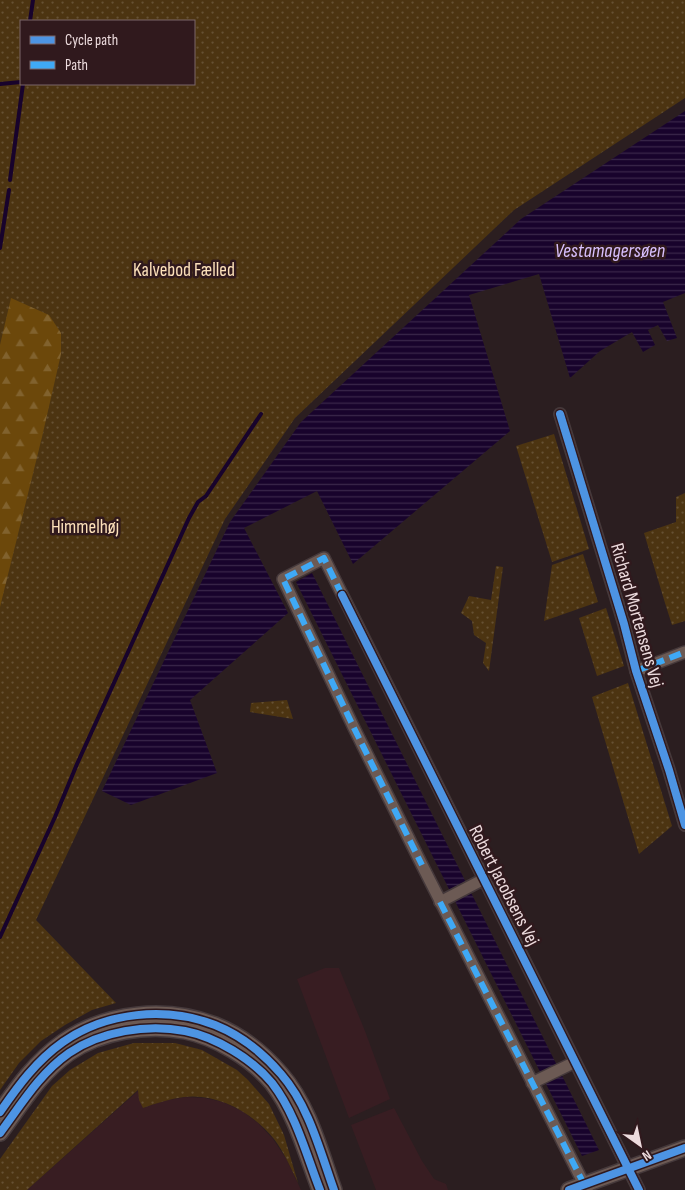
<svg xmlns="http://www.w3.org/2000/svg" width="685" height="1190" viewBox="0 0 685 1190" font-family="'Sofia Sans Condensed',sans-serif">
	<defs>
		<pattern id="grass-dots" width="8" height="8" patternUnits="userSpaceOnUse" patternTransform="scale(1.25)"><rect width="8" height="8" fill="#4c3411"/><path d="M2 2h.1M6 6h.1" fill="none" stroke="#665133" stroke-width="1.8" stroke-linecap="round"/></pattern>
		<pattern id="forest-firs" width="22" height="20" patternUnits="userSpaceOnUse" patternTransform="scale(1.25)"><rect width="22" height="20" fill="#6c480b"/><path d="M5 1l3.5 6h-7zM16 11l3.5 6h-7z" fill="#81622e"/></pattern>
		<pattern id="water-rules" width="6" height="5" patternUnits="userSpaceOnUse" patternTransform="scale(1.25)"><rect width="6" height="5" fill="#18032c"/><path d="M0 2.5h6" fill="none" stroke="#3a274a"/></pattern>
	</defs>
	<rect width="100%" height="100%" fill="#2b1e20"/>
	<g fill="#381d22">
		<path d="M 325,968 L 339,968 L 365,1031 L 390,1099 L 349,1118 L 297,979 Z"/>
		<path d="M 139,1090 L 143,1108 L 163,1101 L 185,1097 L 205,1098 L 223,1102 L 242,1111 L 258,1123 L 273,1139 L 287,1160 L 301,1190 L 27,1190 Z"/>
		<path d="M 394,1108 L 422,1161 L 434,1179 L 446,1184 L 448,1190 L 376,1190 L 351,1125 Z"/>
	</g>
	<g fill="url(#grass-dots)" fill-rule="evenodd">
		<path d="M 0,0 L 685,0 L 685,98 L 514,210 L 295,418 L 225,519 L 36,920 L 116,1003 L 92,1010 L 65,1025 L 41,1041 L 19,1063 L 0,1090 ZM 21,21 L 194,21 L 194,84 L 21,84 Z"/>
		<path d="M 554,434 L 589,549 L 552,562 L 516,446 Z"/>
		<path d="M 685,493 L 685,621 L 672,625 L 665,603 L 644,533 L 676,522 L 676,497 Z"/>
		<path d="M 583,554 L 598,602 L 544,621 L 552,565 Z"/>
		<path d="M 496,566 L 503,567 L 489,671 L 483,663 L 486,643 L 474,635 L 472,621 L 461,613 L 469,596 L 491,600 Z"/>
		<path d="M 606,608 L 624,666 L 597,676 L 579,618 Z"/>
		<path d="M 628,683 L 672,826 L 639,854 L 592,697 Z"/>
		<path d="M 287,700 L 293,719 L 250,712 L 251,703 Z"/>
		<path d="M 134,1043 L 175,1043 L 202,1050 L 237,1070 L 248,1080 L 269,1104 L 284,1135 L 298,1183 C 291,1168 284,1152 274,1139 C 253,1113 218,1093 184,1097 C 170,1099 156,1103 143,1108 L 139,1100 L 138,1090 L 27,1190 L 0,1190 L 0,1159 L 52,1086 L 70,1070 L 98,1053 Z"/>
	</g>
	<path fill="url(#forest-firs)" d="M 11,298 L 49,315 L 61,333 L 61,354 L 42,437 L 0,607 L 0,345 Z"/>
	<g fill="url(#water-rules)">
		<path d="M 685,111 L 685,293 L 663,302 L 677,338 L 667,341 L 658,325 L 648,330 L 655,345 L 643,352 L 632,332 L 600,351 L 570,378 L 539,274 L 469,295 L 510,431 L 353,564 L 317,491 L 244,528 L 288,613 L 190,700 L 217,773 L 131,805 L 102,791 L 230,522 L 301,422 L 521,219 Z"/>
		<path d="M 312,573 L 599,1150 L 582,1156 L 296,582 Z"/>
	</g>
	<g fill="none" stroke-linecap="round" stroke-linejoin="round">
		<g stroke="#18032c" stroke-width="4">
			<path d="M 30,21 L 33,0"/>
			<path d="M 0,84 L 21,82"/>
			<path d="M 10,180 L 23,84"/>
			<path d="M 0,248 L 9,190"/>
			<path d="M 0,937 L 55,817 L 77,764 L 189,518 L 198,502 L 206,496 L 261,414"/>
		</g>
		<defs>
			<g id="minor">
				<path d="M 560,414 L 624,624 L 636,671 L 669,770 L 685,825"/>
				<path d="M 636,671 L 685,652"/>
				<path d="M 440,902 L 484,879"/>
				<path d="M 532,1083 L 575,1062"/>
				<path d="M 587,1190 L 422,865 L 354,728 L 283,579 L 324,558 L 639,1190"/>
			</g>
			<g id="tertiary">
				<path d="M 0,1112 C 18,1086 36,1061 63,1042 C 106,1012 166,1006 215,1025 C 240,1035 263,1053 281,1074 C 309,1106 320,1151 334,1190"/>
				<path d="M 0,1133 C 21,1105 39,1074 69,1053 C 101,1031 147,1024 185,1031 C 216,1037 252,1059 272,1083 C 296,1114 306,1154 320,1190"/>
				<path d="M 569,1190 L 685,1148"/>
			</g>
		</defs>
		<use href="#minor" stroke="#45393b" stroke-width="14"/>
		<use href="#tertiary" stroke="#45393b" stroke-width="18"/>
		<use href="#minor" stroke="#6c5a54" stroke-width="11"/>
		<use href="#tertiary" stroke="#6c5a54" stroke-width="15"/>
		<g stroke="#3fa9f5" stroke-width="6" stroke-dasharray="12 6" stroke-linecap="butt">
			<path d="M 342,595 L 324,558 L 283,579 L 354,728 L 422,865"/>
			<path d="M 636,671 L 685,652"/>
			<path d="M 440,902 L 586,1188"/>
		</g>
		<defs>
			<g id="cycleway">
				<path d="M 560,414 L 624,624 L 636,671 L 669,770 L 685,825"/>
				<path d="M 342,595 L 639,1190"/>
				<path d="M 0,1112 C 18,1086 36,1061 63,1042 C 106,1012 166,1006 215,1025 C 240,1035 263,1053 281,1074 C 309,1106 320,1151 334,1190"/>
				<path d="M 0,1133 C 21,1105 39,1074 69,1053 C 101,1031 147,1024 185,1031 C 216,1037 252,1059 272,1083 C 296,1114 306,1154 320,1190"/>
				<path d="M 569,1190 L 685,1148"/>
			</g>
		</defs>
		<use href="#cycleway" stroke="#30191d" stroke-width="11"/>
		<use href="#cycleway" stroke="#4d94e3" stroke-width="8"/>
	</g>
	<g text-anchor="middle" stroke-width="5" stroke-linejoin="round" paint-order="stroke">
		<g font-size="19" fill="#fce0ba" stroke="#30191d">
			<text x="184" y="276">Kalvebod Fælled</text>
			<text x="85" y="533">Himmelhøj</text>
		</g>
		<g font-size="19" fill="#ecdbdd" stroke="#30191d">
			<text transform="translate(638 615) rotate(74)" y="7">Richard Mortensens Vej</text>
			<text transform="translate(505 885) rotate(63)" y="7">Robert Jacobsens Vej</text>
		</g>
		<g font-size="20" font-style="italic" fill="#d8c0fe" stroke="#30191d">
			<text x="610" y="257">Vestamagersøen</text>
		</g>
	</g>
	<rect x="20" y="20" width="175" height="65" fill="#30191d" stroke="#7b676a"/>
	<rect x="30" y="36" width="25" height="8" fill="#4d94e3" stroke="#7b676a"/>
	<text x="65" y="45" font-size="15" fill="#ecdbdd">Cycle path</text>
	<rect x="30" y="61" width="25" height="8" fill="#3fa9f5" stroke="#7b676a"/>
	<text x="65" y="70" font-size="15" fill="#ecdbdd">Path</text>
	<g transform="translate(640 1145) rotate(147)" stroke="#30191d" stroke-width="4" paint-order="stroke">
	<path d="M0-4L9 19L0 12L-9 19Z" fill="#ecdbdd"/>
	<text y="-8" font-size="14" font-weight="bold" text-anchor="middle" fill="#ecdbdd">N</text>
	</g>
</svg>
